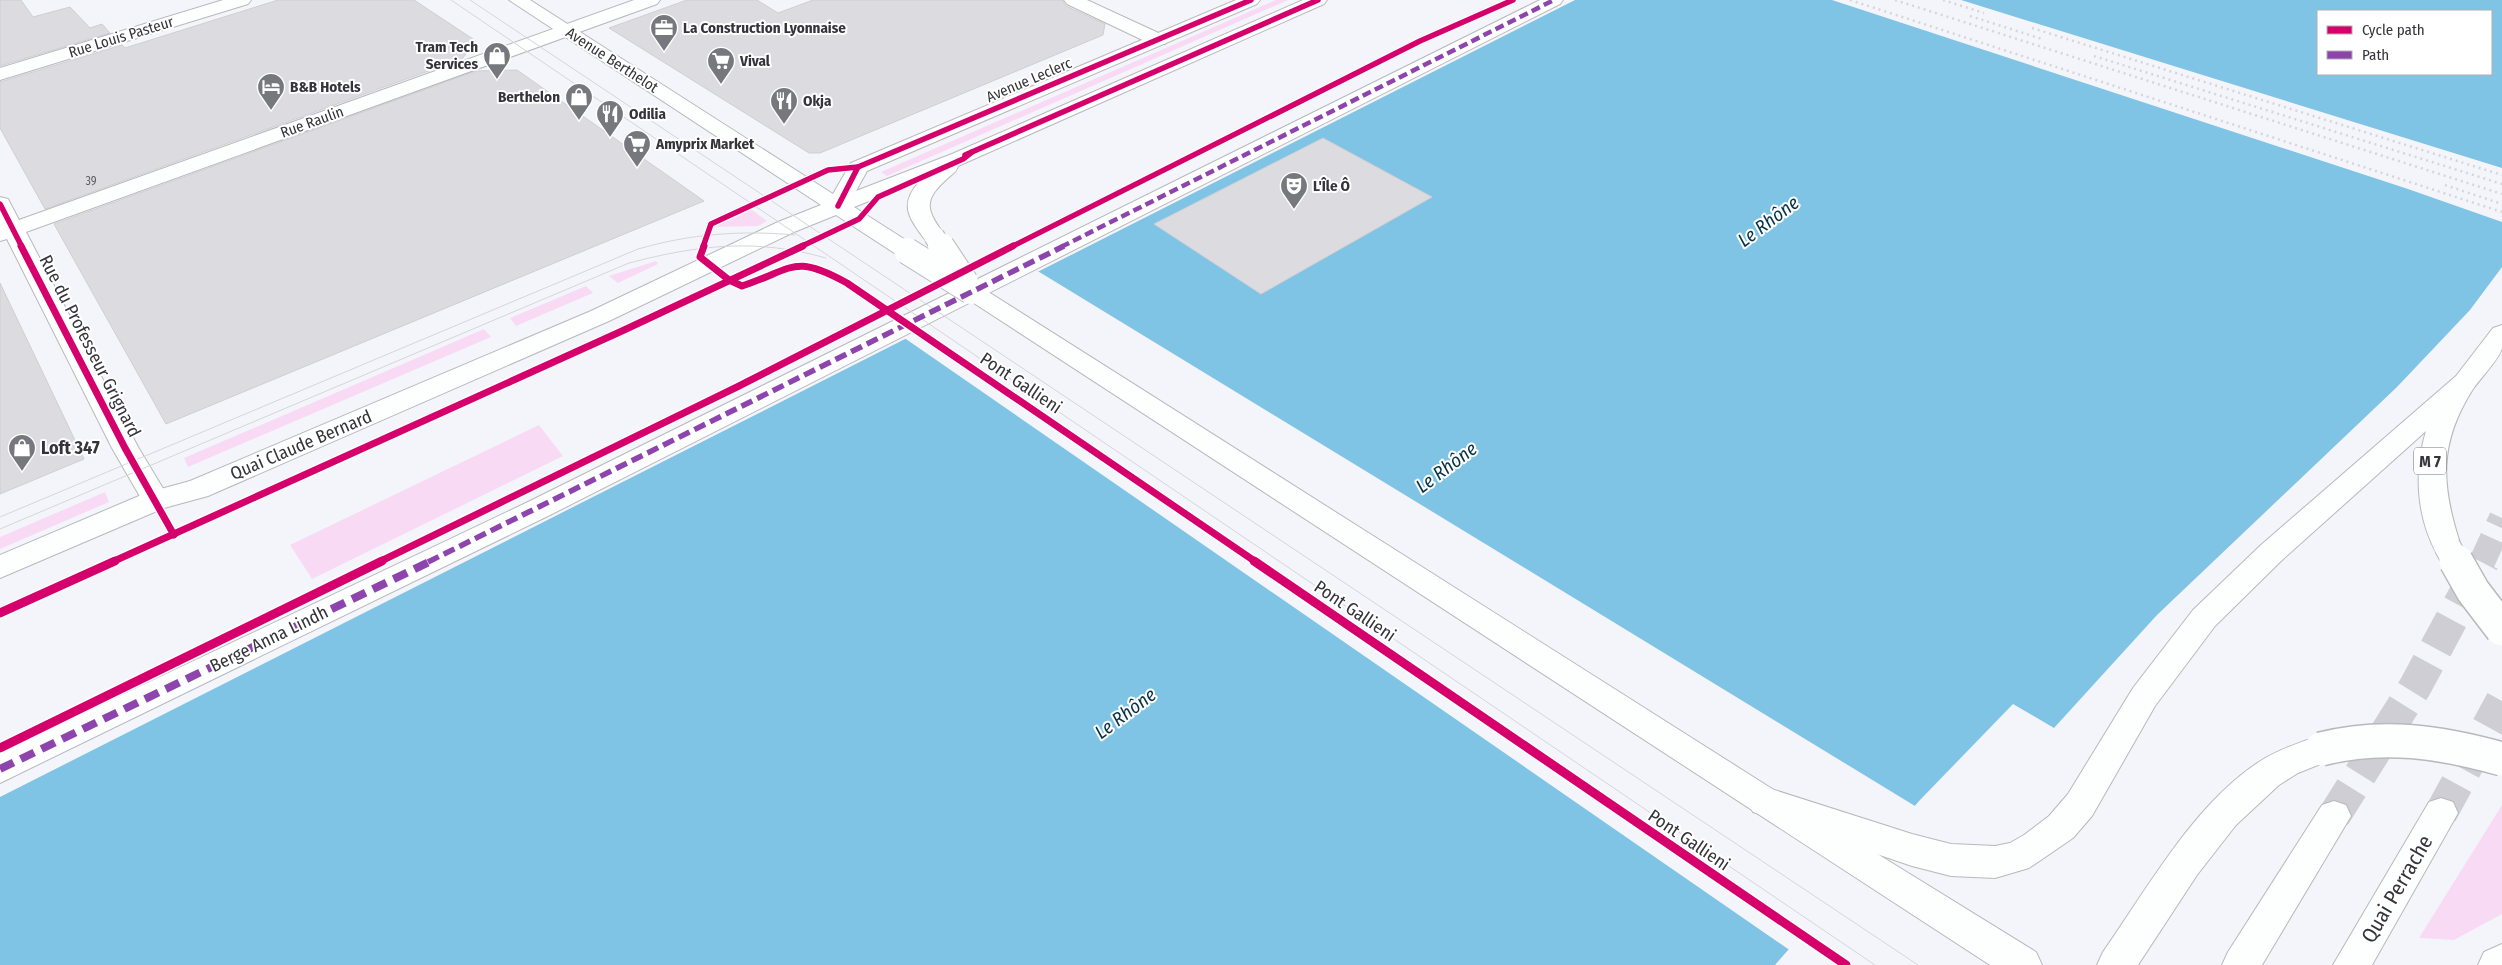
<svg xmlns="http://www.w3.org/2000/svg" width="2502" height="965" viewBox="0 0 2502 965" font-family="'Fira Sans Condensed',sans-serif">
	<rect width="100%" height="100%" fill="#f4f5fb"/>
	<g fill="#f8daf4">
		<path d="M 1276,0 L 1288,0 L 887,176 L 881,172 Z"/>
		<path d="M 752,210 L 767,221 L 758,226 L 712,227 Z"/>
		<path d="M 656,261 L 658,264 L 618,283 L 609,276 Z"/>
		<path d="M 586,286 L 593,293 L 516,326 L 510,318 Z"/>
		<path d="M 484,329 L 491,337 L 188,467 L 184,458 Z"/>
		<path d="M 539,425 L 563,456 L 312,579 L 290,545 Z"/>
		<path d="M 105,492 L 109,502 L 0,549 L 0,537 Z"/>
		<path d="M 2502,805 L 2502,914 L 2454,940 L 2419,938 Z"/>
	</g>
	<path fill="#80c4e5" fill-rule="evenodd" d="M 1575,0 L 2502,0 L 2502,267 L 2470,310 L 2397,387 L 2157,615 L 2054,728 L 2013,704 L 1920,800 L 1775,965 L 0,965 L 0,797 ZM 2318,11 L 2491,11 L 2491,74 L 2318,74 Z"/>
	<g fill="#f4f5fb">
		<path d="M 1832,0 L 1961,0 L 2502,168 L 2502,222 L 2408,189 Z"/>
		<path d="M 1036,270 L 1915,806 L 1918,806 L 1791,951 L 903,337 Z"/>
	</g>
	<g fill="#dcdbe0" stroke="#cfced3">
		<path d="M 0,0 L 21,0 L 33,17 L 70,7 L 90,28 L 102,24 L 110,33 L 0,66 Z"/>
		<path d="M 278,0 L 414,0 L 476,41 L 462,59 L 45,209 L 0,128 L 0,82 L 122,45 L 125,48 Z"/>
		<path d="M 687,0 L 757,0 L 778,13 L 813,0 L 1062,0 L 1066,6 L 1105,24 L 1103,35 L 820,153 L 809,153 L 609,28 Z"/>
		<path d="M 517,70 L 704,201 L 166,424 L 54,224 L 476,71 Z"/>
		<path d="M 1323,138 L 1432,197 L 1261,294 L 1154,224 Z"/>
		<path d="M 0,283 L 84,459 L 0,494 Z"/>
	</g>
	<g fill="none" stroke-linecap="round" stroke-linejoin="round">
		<path stroke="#ceced4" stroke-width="33" stroke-dasharray="33 16" stroke-linecap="butt" d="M 2441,813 L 2502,701"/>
		<path stroke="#ceced4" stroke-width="26" stroke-dasharray="26 13" stroke-linecap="butt" d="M 2482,562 L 2502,518"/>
		<path stroke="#ceced4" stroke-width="33" stroke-dasharray="33 16" stroke-linecap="butt" d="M 2334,816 L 2415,687 L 2483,561"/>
		<defs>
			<g id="street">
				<path d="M 223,0 L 251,0 L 248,4 L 0,80 L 0,68 Z"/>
				<path d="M 634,0 L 660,0 L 657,4 L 26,232 L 138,447 L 170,500 L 166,507 L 156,510 L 146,507 L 112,448 L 7,239 L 0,241 L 0,197 L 8,199 L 19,220 Z"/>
				<path d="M 1064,0 L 1087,0 L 1165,36 L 1167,40 L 1165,44 L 1151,44 L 1067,4 Z"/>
				<path d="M 1540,0 L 1563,0 L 1560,4 L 548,516 L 0,783 L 0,753 L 528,502 Z"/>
			</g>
			<g id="primary">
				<path d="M 509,0 L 530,0 L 833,194 L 851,163 L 1236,0 L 1260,0 L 1257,4 L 867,171 L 856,191 L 952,154 L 1303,0 L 1327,0 L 1324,4 L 958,166 C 957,171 953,174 949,177 C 922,201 926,209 945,236 L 942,241 L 934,243 L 926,241 C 909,218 898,205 920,181 L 854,207 L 915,246 L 918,251 L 915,256 L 907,258 L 899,256 L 836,215 L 794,232 L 609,321 L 208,496 L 164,508 L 0,578 L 0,555 L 146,493 L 190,481 L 591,311 L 778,222 L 821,205 Z"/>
				<path d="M 971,284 L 979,286 L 1777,792 L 2036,952 L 2042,965 L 1990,965 L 963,296 L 959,291 L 963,286 Z"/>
				<path d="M 2321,735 L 2333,739 L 2337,749 L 2333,759 L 2298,773 L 2279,785 L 2236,825 L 2197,875 L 2138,965 L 2097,965 L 2103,952 C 2148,888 2194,803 2262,760 C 2280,749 2301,742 2321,735 Z"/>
				<path d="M 2441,798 L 2453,802 L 2458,813 L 2372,965 L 2333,965 L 2429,802 Z"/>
				<path d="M 2502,944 L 2502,965 L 2478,965 L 2484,952 Z"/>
			</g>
			<g id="highway">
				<path d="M 2502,325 C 2502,332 2502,341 2502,348 C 2500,358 2480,379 2473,389 C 2438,444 2441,486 2461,546 L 2457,554 L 2447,557 L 2437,554 C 2416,516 2414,471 2426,431 L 2281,561 L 2215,626 L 2155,706 L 2092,816 L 2073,838 L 2029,868 L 1995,878 L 1951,876 L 1912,866 L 1753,812 L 1748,802 L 1753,792 L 1765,787 L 1912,834 L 1951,844 L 1995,846 L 2010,843 L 2024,835 L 2049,816 L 2068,794 L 2133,688 L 2193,610 L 2261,545 L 2456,376 L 2493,328 Z"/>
				<path d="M 2334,801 L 2346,805 L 2351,816 L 2262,965 L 2222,965 L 2228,952 L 2322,805 Z"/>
			</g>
		</defs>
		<use href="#street" stroke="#b8b8bd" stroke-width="2"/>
		<use href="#primary" stroke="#b8b8bd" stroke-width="2"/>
		<use href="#highway" stroke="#b8b8bd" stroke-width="2"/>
		<use href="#street" fill="#fdfefe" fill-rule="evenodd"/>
		<use href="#primary" fill="#fdfefe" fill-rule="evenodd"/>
		<use href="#highway" fill="#fdfefe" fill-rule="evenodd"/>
		<g stroke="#d5d6d8" stroke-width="1">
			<path d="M 451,0 L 1875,965"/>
			<path d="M 470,0 L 1918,965"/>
			<path d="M 0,517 L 638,249 C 690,234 741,230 795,235"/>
			<path d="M 0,529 L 629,263 C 698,245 756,238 826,258"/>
		</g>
		<g stroke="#d5d6d8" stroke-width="2.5" stroke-dasharray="2 4" stroke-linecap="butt">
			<path d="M 1850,0 L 2502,212"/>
			<path d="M 1895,0 L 2502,194"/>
			<path d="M 1943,0 L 1984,13"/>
			<path d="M 1970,16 L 2042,39"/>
			<path d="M 2032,28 L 2502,175"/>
			<path d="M 2094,56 L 2502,184"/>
			<path d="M 2445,185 L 2502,204"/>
		</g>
		<defs>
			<path id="primary-bridge-far2" d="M 934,236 L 941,247"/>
			<g id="primary-bridge-far1">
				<path d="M 941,246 L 965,282"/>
				<path d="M 907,251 L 971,291"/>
			</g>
			<path id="primary-bridge" d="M 2321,749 C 2383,733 2441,742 2502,759"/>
			<path id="highway-bridge-far1" d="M 2447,546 L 2456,562"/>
			<path id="highway-bridge" d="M 2456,561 L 2473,591 L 2502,629"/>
		</defs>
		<use href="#primary-bridge-far2" stroke="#b8b8bd" stroke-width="22" stroke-linecap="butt"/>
		<use href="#primary-bridge-far1" stroke="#b8b8bd" stroke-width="28" stroke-linecap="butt"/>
		<use href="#primary-bridge" stroke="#b8b8bd" stroke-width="36" stroke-linecap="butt"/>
		<use href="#highway-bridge-far1" stroke="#b8b8bd" stroke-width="28" stroke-linecap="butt"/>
		<use href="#highway-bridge" stroke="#b8b8bd" stroke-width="36" stroke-linecap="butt"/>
		<use href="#primary-bridge-far2" stroke="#fdfefe" stroke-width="20"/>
		<use href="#primary-bridge-far1" stroke="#fdfefe" stroke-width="26"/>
		<use href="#primary-bridge" stroke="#fdfefe" stroke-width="33"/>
		<use href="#highway-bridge-far1" stroke="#fdfefe" stroke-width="26"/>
		<use href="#highway-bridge" stroke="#fdfefe" stroke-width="33"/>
		<path stroke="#8e44ad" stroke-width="4.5" stroke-dasharray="9 4.5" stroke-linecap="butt" d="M 1061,247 L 1554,0"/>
		<path stroke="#8e44ad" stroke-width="5.5" stroke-dasharray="12 5.5" stroke-linecap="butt" d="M 428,562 L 1064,246"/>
		<path stroke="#8e44ad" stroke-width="8" stroke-dasharray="15 8" stroke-linecap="butt" d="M 0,769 L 431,561"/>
		<defs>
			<g id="cycleway-far2">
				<path d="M 965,155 L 1318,0"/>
				<path d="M 0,204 L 22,247"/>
				<path d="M 838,206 L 858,167 L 1251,0"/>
				<path d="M 703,247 L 711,224 L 828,170 L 858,167"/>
				<path d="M 800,247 L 859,219 L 878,197 L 963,159 L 972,152"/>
				<path d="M 1011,247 L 1420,41 L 1513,0"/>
			</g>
			<g id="cycleway-far1">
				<path d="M 21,246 L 125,448 L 174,535"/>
				<path d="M 704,246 L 700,257 L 729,280 L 742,286 C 794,269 793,253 847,283 L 1256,562"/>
				<path d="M 112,562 L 622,331 L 803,246"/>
				<path d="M 379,562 L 739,386 L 1013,246"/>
			</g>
			<g id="cycleway">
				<path d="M 1254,561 L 1846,965"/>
				<path d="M 0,613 L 115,561"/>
				<path d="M 0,748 L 382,561"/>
			</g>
		</defs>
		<use href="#cycleway-far2" stroke="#fff" stroke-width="8"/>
		<use href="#cycleway-far1" stroke="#fff" stroke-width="10"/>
		<use href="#cycleway" stroke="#fff" stroke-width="12"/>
		<use href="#cycleway-far2" stroke="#d6006c" stroke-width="5.5"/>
		<use href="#cycleway-far1" stroke="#d6006c" stroke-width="7"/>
		<use href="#cycleway" stroke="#d6006c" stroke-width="9"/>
	</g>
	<defs>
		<symbol id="office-pin" viewBox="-11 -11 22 30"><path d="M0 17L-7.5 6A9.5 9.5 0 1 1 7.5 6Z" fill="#77787e" stroke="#fff"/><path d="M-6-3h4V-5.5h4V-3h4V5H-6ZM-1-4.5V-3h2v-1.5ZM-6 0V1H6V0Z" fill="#fff"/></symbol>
		<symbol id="shop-pin" viewBox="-11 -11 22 30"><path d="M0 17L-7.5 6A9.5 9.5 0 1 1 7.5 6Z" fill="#77787e" stroke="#fff"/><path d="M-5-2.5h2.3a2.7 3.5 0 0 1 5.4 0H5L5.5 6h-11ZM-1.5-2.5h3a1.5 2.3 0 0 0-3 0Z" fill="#fff"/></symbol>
		<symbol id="supermarket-pin" viewBox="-11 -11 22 30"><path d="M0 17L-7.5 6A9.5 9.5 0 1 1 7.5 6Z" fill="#77787e" stroke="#fff"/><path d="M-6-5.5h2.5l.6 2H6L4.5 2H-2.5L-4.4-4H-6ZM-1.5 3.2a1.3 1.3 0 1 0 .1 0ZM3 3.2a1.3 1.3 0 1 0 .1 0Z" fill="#fff"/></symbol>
		<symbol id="hotel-pin" viewBox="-11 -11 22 30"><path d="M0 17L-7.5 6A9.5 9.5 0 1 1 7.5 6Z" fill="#77787e" stroke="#fff"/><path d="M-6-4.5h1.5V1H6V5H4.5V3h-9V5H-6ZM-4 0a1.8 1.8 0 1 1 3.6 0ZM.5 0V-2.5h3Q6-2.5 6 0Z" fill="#fff"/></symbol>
		<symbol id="restaurant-pin" viewBox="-11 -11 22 30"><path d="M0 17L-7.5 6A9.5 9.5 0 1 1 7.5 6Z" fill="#77787e" stroke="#fff"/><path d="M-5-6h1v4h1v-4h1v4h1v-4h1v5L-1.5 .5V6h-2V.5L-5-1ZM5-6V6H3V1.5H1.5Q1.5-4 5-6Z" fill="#fff"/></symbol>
		<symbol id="theatre-pin" viewBox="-11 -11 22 30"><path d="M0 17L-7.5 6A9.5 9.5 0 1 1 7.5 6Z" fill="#77787e" stroke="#fff"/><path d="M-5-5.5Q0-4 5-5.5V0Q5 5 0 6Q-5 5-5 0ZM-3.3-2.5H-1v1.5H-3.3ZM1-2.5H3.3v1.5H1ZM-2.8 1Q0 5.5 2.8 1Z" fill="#fff"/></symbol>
	</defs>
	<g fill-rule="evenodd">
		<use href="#office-pin" x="648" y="12" width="32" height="43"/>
		<use href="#shop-pin" x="481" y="40" width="32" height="43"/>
		<use href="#supermarket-pin" x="705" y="45" width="32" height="43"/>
		<use href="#hotel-pin" x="255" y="71" width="32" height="43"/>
		<use href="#shop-pin" x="563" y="81" width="32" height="43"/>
		<use href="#restaurant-pin" x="768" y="85" width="32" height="43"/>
		<use href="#restaurant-pin" x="594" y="98" width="32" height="43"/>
		<use href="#supermarket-pin" x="621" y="128" width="32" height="43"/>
		<use href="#theatre-pin" x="1278" y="170" width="32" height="43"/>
		<use href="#shop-pin" x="6" y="432" width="32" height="43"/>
	</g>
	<g text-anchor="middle" stroke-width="4" stroke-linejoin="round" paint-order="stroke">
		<g font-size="12" fill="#5f5e64">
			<text x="91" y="185">39</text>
		</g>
		<g font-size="15" font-weight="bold" fill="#34343a" stroke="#fff" text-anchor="start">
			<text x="683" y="33">La Construction Lyonnaise</text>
			<text x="478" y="52" text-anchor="end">Tram Tech<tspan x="478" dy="17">Services</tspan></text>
			<text x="740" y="66">Vival</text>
			<text x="290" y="92">B&amp;B Hotels</text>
			<text x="560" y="102" text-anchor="end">Berthelon</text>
			<text x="803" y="106">Okja</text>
			<text x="629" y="119">Odilia</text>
			<text x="656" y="149">Amyprix Market</text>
			<text x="1313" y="191">L'Île Ô</text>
		</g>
		<g font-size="15" fill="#34343a" stroke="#fff">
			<text transform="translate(121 37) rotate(-17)" y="5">Rue Louis Pasteur</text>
			<text transform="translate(612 60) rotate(33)" y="5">Avenue Berthelot</text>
			<text transform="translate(1029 80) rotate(-23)" y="5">Avenue Leclerc</text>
			<text transform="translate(312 122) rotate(-20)" y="5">Rue Raulin</text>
		</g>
		<rect fill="#fff" stroke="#717175" stroke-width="1" x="2414" y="447.5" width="32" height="27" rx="4"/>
		<g font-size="16" font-weight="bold" fill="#34343a">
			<text x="2430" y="467">M 7</text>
		</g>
		<g font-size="18" fill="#34343a" stroke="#fff">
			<text transform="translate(90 346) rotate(63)" y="6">Rue du Professeur Grignard</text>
			<text transform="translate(1021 383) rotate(34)" y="6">Pont Gallieni</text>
			<text transform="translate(301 445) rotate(-23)" y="6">Quai Claude Bernard</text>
			<text transform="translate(1355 611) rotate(34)" y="6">Pont Gallieni</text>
			<text transform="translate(269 639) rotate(-26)" y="6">Berge Anna Lindh</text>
			<text transform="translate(1689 840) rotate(34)" y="6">Pont Gallieni</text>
		</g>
		<g font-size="18" font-weight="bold" fill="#34343a" stroke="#fff" text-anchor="start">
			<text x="41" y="454">Loft 347</text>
		</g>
		<g font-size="19" font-style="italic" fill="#053345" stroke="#fff">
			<text transform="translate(1768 221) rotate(-37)" y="7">Le Rhône</text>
			<text transform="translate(1446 467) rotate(-37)" y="7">Le Rhône</text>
			<text transform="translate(1125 713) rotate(-37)" y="7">Le Rhône</text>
		</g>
		<g font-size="21" fill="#34343a" stroke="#fff">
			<text transform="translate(2397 889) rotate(-60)" y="7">Quai Perrache</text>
		</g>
	</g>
	<rect x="2317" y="10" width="175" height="65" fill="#ffffff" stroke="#aeaeb0"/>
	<rect x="2327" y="26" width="25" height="8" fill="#d6006c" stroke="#aeaeb0"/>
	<text x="2362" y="35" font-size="15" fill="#34343a">Cycle path</text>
	<rect x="2327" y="51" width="25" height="8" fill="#8e44ad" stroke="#aeaeb0"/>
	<text x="2362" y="60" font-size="15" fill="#34343a">Path</text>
</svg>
